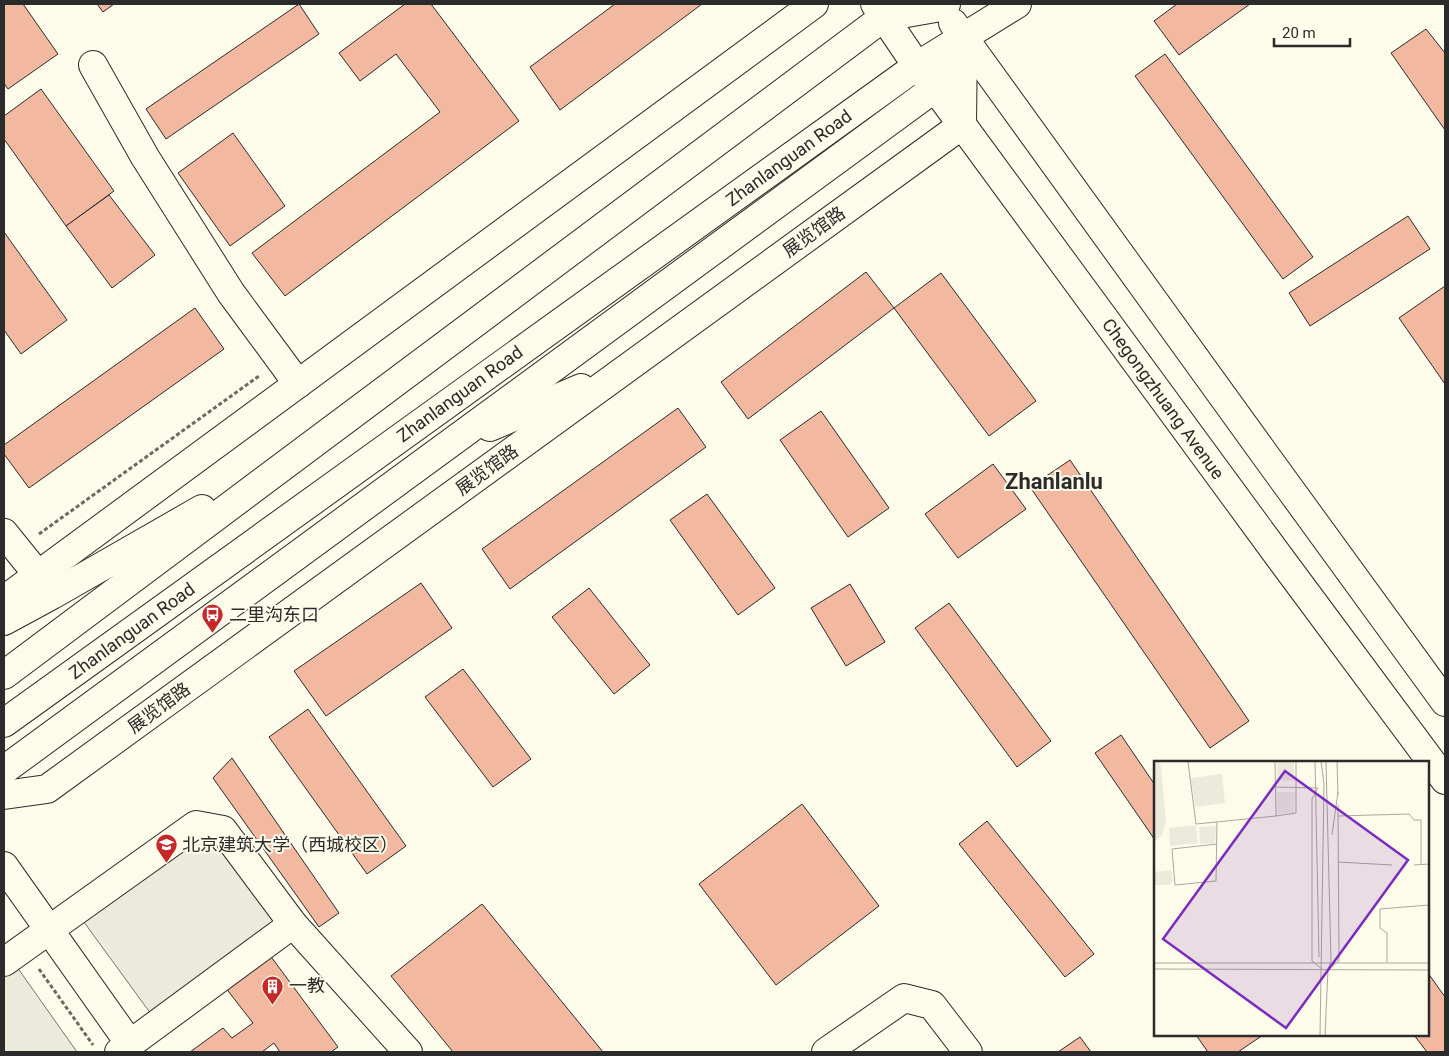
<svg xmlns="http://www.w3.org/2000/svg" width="1449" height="1056" viewBox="0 0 1449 1056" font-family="Roboto,'Noto Sans SC',sans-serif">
	<rect width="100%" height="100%" fill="#fdfbea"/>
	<g fill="#ecebdb" stroke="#74746e">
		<path d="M 200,838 L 212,839 L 277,923 L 151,1014 L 81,918 Z"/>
		<path d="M 17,967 L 77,1052 L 4,1052 L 4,977 Z"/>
	</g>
	<g fill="#f2b8a0" stroke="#2b2b2b">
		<path d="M 4,4 L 23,4 L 58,54 L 8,89 L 4,83 Z"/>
		<path d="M 97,4 L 114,4 L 103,12 Z"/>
		<path d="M 299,4 L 319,34 L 166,139 L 146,109 Z"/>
		<path d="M 405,4 L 431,4 L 519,121 L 285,296 L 252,253 L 440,112 L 396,54 L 360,81 L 339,53 Z"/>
		<path d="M 615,4 L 702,4 L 560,110 L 530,67 Z"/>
		<path d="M 1177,4 L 1250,4 L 1179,55 L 1154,21 Z"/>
		<path d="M 1426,29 L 1445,53 L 1445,130 L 1391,53 Z"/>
		<path d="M 1165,54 L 1313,257 L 1283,279 L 1135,76 Z"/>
		<path d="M 41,89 L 114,191 L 66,226 L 4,139 L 4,116 Z"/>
		<path d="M 233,133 L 285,206 L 230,246 L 178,173 Z"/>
		<path d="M 109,195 L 155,255 L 112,288 L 66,226 Z"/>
		<path d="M 1408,216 L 1430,249 L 1310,326 L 1289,293 Z"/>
		<path d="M 4,232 L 67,320 L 21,354 L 4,330 Z"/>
		<path d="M 866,272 L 894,308 L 748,419 L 721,382 Z"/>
		<path d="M 941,273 L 1036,401 L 989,436 L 894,308 Z"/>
		<path d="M 1445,286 L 1445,384 L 1399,318 Z"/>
		<path d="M 195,308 L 224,349 L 29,488 L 4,454 L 4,445 Z"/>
		<path d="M 678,408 L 706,447 L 510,589 L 482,549 Z"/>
		<path d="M 821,411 L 889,508 L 848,537 L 780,440 Z"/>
		<path d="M 1070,460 L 1249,721 L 1210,748 L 1030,487 Z"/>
		<path d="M 993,464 L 1026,509 L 958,558 L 925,514 Z"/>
		<path d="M 707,494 L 775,588 L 738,615 L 670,520 Z"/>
		<path d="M 421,583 L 452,628 L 326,716 L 294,671 Z"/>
		<path d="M 850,584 L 885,642 L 846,666 L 811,608 Z"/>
		<path d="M 589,588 L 650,665 L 614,694 L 552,617 Z"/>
		<path d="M 949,603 L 1051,741 L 1017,767 L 915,628 Z"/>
		<path d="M 463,669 L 531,759 L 493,787 L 425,697 Z"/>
		<path d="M 308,709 L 406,846 L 367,874 L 269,737 Z"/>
		<path d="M 1121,735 L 1155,785 L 1155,840 L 1095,753 Z"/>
		<path d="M 232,758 L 339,913 L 319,927 L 213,778 Z"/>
		<path d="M 802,804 L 879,906 L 776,985 L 699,884 Z"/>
		<path d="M 987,821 L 1094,954 L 1065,977 L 959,844 Z"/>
		<path d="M 482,904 L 603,1052 L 453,1052 L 391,976 Z"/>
		<path d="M 269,954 L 338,1047 L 331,1052 L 280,1052 L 274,1043 L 262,1052 L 190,1052 L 223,1028 L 232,1038 L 253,1023 L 225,987 Z"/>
		<path d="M 1428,973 L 1445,997 L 1445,1052 L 1427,1052 L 1414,1035 L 1428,1035 Z"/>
		<path d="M 1196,1035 L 1263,1035 L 1238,1052 L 1208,1052 Z"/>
		<path d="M 1080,1037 L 1091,1052 L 1058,1052 Z"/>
	</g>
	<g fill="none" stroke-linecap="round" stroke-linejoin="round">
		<defs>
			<g id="minor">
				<path d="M 93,65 L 145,157 L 231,293 L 298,384"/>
				<path d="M 490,427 L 581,388"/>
				<path d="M 4,533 L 38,575"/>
				<path d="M 4,600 L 814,4"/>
				<path d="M 4,770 L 935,88 L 961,40"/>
				<path d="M 4,795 L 47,789 L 962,125 L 963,37"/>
				<path d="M 4,866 L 130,1044"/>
				<path d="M 4,962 L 196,825 L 223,830 L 293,924"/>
				<path d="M 119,1052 L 293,924 L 408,1052"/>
				<path d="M 826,1052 L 904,998 L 932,1005 L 968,1052"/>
			</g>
			<g id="major">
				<path d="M 875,4 L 917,66 L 935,88 L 1283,562 L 1445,780"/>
				<path d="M 953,23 L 1263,452 L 1445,702"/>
				<path d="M 4,621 L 52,595 L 202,509"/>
				<path d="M 4,675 L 884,17 L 941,7 L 946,4"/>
				<path d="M 4,723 L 885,89 L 917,66 L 1017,4"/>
			</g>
		</defs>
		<use href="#minor" stroke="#2b2b2b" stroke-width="30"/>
		<use href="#major" stroke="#2b2b2b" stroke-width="30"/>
		<g stroke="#6a6964" stroke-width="3" stroke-dasharray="4 2.5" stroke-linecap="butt">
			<path d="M 39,534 L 259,376"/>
			<path d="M 39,969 L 93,1045"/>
		</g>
		<use href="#minor" stroke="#fdfbea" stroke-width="28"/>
		<use href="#major" stroke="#fdfbea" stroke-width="28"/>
	</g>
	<defs>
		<symbol id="bus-pin" viewBox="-11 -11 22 30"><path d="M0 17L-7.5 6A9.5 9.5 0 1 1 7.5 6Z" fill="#c62828" stroke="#fdfbea"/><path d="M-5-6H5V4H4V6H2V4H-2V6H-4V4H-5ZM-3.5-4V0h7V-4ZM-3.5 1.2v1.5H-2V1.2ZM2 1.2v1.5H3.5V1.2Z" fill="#fff"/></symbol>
		<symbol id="university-pin" viewBox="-11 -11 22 30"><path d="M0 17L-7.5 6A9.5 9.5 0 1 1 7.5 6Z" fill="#c62828" stroke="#fdfbea"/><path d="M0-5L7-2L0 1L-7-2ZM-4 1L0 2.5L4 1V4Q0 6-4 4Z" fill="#fff"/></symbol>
		<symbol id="building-pin" viewBox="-11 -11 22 30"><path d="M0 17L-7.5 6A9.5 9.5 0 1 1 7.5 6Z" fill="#c62828" stroke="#fdfbea"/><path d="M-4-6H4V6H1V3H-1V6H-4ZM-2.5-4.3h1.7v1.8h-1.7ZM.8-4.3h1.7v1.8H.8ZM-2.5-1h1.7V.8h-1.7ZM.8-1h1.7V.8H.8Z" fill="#fff"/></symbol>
	</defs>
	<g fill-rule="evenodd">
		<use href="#bus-pin" x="200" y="602" width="25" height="34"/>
		<use href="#university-pin" x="154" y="832" width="25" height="34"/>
		<use href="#building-pin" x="260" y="974" width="25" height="34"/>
	</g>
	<g text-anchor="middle" stroke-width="4" stroke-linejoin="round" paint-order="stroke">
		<g font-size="18" fill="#2b2b2b" stroke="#fdfbea">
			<text transform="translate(789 158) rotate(-36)" y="6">Zhanlanguan Road</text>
			<text transform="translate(814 232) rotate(-36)" y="6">展览馆路</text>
			<text transform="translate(460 394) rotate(-36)" y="6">Zhanlanguan Road</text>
			<text transform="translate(1163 399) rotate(54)" y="6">Chegongzhuang Avenue</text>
			<text transform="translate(487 470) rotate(-36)" y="6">展览馆路</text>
			<text transform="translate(132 631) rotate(-36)" y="6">Zhanlanguan Road</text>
			<text transform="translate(159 708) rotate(-36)" y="6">展览馆路</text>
		</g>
		<g font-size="18" fill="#2b2b2b" stroke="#fdfbea" text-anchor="start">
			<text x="229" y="621">二里沟东口</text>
			<text x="182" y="851">北京建筑大学（西城校区）</text>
			<text x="289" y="992">一教</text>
		</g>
		<g font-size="22" font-weight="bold" fill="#2b2b2b" stroke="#fdfbea">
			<text x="1054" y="489">Zhanlanlu</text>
		</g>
	</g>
	<g transform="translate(1154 761)">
		<rect width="275" height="275" fill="#fdfbea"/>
		<path d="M 0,0 L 5,0 L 7,6 L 12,61 L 8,74 L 0,81 ZM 123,0 L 140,0 L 140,20 L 123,19 ZM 68,13 L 71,42 L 41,46 L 37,17 ZM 123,31 L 141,31 L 140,52 L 123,53 ZM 42,64 L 44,82 L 16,85 L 15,67 ZM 62,65 L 61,82 L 46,83 L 45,66 ZM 17,109 L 19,120 L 15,124 L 0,124 L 0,111 Z" fill="#ecebdb"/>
		<path fill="none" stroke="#a9a89e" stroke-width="1" d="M 38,0 L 34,1 L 42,63 L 122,55 L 121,0M 161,0 L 165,196M 183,0 L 184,34M 122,26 L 164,27 L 158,38 L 158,200 L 168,208M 122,55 L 142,52 L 142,0M 184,55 L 255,53 L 260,59 L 267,59 L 267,103M 178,74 L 184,31M 63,83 L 18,88 L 21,124 L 62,120 L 63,61M 184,101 L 238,104M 260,104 L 275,103M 233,201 L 233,172 L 226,167 L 226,148 L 275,144M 0,202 L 275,202M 0,208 L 275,209M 174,208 L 185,200 L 184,44M 166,275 L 170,23 L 167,0M 171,275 L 174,208 L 177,200 L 172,0"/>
		<path fill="#7b2cbf" fill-opacity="0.15" stroke="#7b2cbf" stroke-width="2.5" d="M 131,10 L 254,99 L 132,267 L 9,178 Z"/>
		<rect width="275" height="275" fill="none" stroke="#2b2b2b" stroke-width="2.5"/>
	</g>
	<rect width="1449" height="1056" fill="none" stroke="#2b2b2b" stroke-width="10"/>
	<path d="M1274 38v8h76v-8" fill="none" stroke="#2b2b2b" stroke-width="2.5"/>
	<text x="1282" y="38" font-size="15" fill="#2b2b2b" stroke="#fdfbea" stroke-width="4" paint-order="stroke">20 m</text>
</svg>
